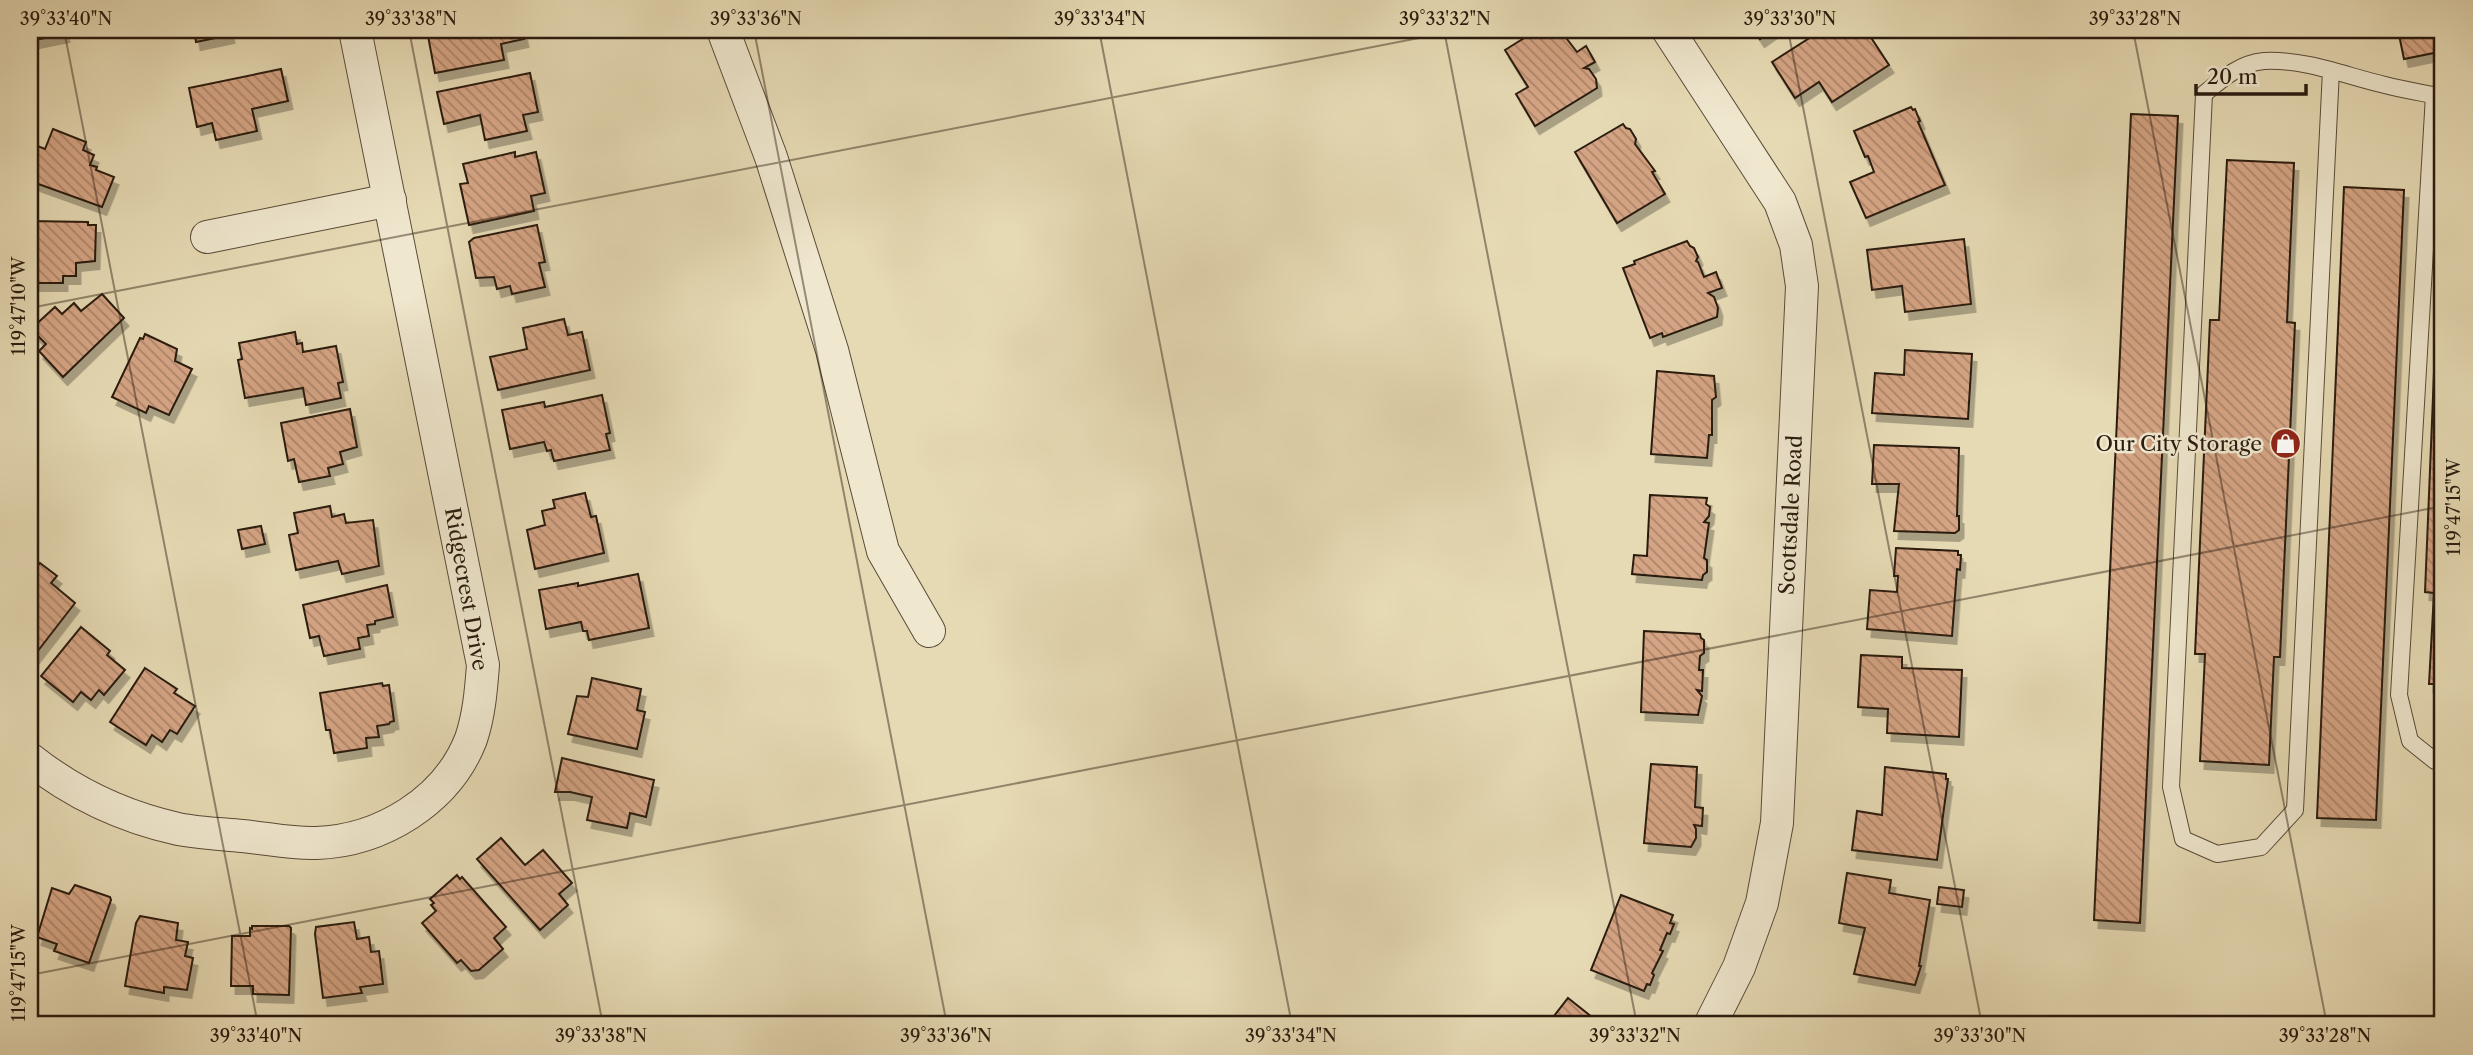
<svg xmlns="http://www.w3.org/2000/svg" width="2473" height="1055" viewBox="0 0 2473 1055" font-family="'Libre Caslon Text',serif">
	<defs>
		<pattern id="building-back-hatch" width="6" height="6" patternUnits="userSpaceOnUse" patternTransform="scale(1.75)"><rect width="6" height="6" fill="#d5a484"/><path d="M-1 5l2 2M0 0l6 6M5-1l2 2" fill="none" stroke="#ad856a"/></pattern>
		<filter id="shadow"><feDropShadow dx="4.5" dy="8" stdDeviation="0" flood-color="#0004"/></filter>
	</defs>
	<rect width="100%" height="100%" fill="#e6dab4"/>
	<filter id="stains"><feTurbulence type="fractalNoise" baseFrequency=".00286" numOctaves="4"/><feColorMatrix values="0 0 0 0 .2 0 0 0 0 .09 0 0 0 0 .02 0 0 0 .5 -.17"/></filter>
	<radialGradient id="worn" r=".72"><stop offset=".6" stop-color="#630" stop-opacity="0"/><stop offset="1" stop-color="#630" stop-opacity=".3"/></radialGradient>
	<g fill="url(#building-back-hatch)" stroke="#2a1b0f" stroke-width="2" filter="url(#shadow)">
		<path d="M 30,30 L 64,30 L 65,34 L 30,41 Z"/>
		<path d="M 194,30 L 229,30 L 230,35 L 196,42 Z"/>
		<path d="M 444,30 L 522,30 L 524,39 L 501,44 L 504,60 L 435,73 L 428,36 Z"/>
		<path d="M 1537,30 L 1560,30 L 1577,52 L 1586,46 L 1595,62 L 1584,68 L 1589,69 L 1596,79 L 1597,88 L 1535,126 L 1516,94 L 1528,87 L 1505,50 Z"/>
		<path d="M 1754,30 L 1773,30 L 1760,39 Z"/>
		<path d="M 1822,30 L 1866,30 L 1889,65 L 1832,102 L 1819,82 L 1795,98 L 1772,62 Z"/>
		<path d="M 2398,30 L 2443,30 L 2443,66 L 2439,52 L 2404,59 Z"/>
		<path d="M 281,69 L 288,101 L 252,109 L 257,131 L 216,140 L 212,123 L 197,127 L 189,88 Z"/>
		<path d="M 530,73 L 538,112 L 523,115 L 527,131 L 485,140 L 480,115 L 444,124 L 437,92 Z"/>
		<path d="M 1911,107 L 1913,110 L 1915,109 L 1920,121 L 1918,122 L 1945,185 L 1866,218 L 1850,182 L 1874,172 L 1868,156 L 1865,157 L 1854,131 Z"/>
		<path d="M 2131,114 L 2178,116 L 2140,923 L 2094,920 Z"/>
		<path d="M 1623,124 L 1626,128 L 1630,129 L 1636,139 L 1635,144 L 1655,171 L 1652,172 L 1665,194 L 1617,223 L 1575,152 Z"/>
		<path d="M 53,129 L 86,142 L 83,150 L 94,155 L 90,165 L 97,167 L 96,170 L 114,177 L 102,207 L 30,181 L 30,160 L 35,145 L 45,149 Z"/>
		<path d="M 515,152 L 515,157 L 536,152 L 545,193 L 531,196 L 534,211 L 469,225 L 460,184 L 468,183 L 463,164 Z"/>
		<path d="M 2227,160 L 2294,163 L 2287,322 L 2295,323 L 2280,657 L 2274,657 L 2269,765 L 2200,761 L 2205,654 L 2195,654 L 2210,320 L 2219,320 Z"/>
		<path d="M 2344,187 L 2404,190 L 2376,820 L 2317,818 Z"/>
		<path d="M 30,221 L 88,222 L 88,225 L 96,225 L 95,261 L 76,263 L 76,276 L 63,276 L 63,283 L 30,283 Z"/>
		<path d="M 537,225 L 545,262 L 539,263 L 545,287 L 512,294 L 510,286 L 497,289 L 494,277 L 476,278 L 469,242 L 474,238 Z"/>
		<path d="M 1964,239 L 1971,304 L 1905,312 L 1902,286 L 1872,290 L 1867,250 Z"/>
		<path d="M 1687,241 L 1690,246 L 1694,248 L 1698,257 L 1696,261 L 1698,262 L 1704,277 L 1716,272 L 1722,288 L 1708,293 L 1714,297 L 1718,308 L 1717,317 L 1663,337 L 1662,333 L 1650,338 L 1623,268 L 1635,264 L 1634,261 Z"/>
		<path d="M 102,294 L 124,318 L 63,377 L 39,351 L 46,344 L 31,329 L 55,307 L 62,314 L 74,303 L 81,311 Z"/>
		<path d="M 564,319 L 568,335 L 582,332 L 590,370 L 498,390 L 490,357 L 527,349 L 523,328 Z"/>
		<path d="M 2436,324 L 2443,324 L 2443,684 L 2429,684 L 2434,593 L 2425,592 Z"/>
		<path d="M 295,332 L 297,344 L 302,343 L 303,352 L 336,346 L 343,382 L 338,383 L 341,398 L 306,405 L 303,388 L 245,398 L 238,360 L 242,359 L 239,343 Z"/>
		<path d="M 145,334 L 177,349 L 175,361 L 192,369 L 169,415 L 149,406 L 146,413 L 112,397 L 140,338 L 143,339 Z"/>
		<path d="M 1905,350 L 1972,354 L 1968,419 L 1872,413 L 1875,373 L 1904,375 Z"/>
		<path d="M 1657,371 L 1714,376 L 1716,397 L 1712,400 L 1712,435 L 1709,435 L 1707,458 L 1651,454 Z"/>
		<path d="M 602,395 L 610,433 L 606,434 L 610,450 L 554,461 L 551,450 L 547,451 L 544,442 L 510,449 L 502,410 L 544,402 L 545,407 Z"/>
		<path d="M 350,409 L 357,447 L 340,452 L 343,464 L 328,468 L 330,476 L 299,482 L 294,459 L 288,461 L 281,423 Z"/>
		<path d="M 1874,445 L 1959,448 L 1957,516 L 1959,516 L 1959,530 L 1955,533 L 1894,531 L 1899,484 L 1872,484 Z"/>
		<path d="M 585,493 L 591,517 L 596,516 L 604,553 L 535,569 L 527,530 L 545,525 L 542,511 L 555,508 L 553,500 Z"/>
		<path d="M 1650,495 L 1707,498 L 1706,504 L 1710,507 L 1709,516 L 1704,522 L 1709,523 L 1704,558 L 1707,560 L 1707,572 L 1703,575 L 1702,580 L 1632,574 L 1634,555 L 1647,556 Z"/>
		<path d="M 330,506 L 332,517 L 344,514 L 346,523 L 373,520 L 379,566 L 342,574 L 338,561 L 296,570 L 289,535 L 298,533 L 294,513 Z"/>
		<path d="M 261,526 L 265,544 L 242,549 L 238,530 Z"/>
		<path d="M 1896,548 L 1958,551 L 1958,555 L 1961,555 L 1960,570 L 1957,569 L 1952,636 L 1867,629 L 1870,590 L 1897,592 L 1898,576 L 1894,576 Z"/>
		<path d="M 40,563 L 57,576 L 51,583 L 75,603 L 30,661 L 30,576 Z"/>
		<path d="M 638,574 L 649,628 L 589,640 L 587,631 L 583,631 L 581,622 L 546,629 L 539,590 L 578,583 L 578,586 Z"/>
		<path d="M 387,585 L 393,617 L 375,621 L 375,624 L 367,625 L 369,636 L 358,638 L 360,649 L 324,656 L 319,636 L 310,638 L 303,605 Z"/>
		<path d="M 81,627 L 110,651 L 107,655 L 125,670 L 104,695 L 99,690 L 91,700 L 81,692 L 73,702 L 41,676 Z"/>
		<path d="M 1644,631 L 1700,634 L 1701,638 L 1704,640 L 1704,653 L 1700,656 L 1699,670 L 1703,670 L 1702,691 L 1697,690 L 1702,696 L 1698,715 L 1641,712 Z"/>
		<path d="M 1861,655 L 1902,657 L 1902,668 L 1962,670 L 1959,737 L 1887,733 L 1888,709 L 1858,707 Z"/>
		<path d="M 145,668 L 177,689 L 174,693 L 195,706 L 177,734 L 170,730 L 162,742 L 152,735 L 146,745 L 110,722 Z"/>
		<path d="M 592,678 L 641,689 L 637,710 L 645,712 L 637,749 L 568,734 L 577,696 L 588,697 Z"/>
		<path d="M 382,683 L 383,686 L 389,685 L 394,721 L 390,722 L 389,724 L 377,726 L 379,737 L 366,738 L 367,748 L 334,753 L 330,730 L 326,730 L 320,693 Z"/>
		<path d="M 562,758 L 654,780 L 646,817 L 630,813 L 627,828 L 587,820 L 592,797 L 570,792 L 555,792 Z"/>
		<path d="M 1651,764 L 1697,767 L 1695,807 L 1703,808 L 1702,826 L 1694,825 L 1696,829 L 1696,838 L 1691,847 L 1644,843 Z"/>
		<path d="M 1885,767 L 1946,774 L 1946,779 L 1948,779 L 1937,860 L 1852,850 L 1857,811 L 1882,815 Z"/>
		<path d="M 501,838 L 525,865 L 543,850 L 572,883 L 559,894 L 568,905 L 540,930 L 477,859 Z"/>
		<path d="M 1847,873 L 1891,880 L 1889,893 L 1930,900 L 1919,966 L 1921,966 L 1915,985 L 1854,974 L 1865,928 L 1839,923 Z"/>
		<path d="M 457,875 L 460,879 L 462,877 L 506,927 L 494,938 L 503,949 L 479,970 L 471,971 L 461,960 L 457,963 L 422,923 L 436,911 L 431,905 L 434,903 L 430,899 Z"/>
		<path d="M 75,885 L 110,897 L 111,900 L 89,963 L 54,951 L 57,944 L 37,937 L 52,888 L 69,894 Z"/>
		<path d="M 1939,887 L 1964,890 L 1962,907 L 1937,904 Z"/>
		<path d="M 1621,895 L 1673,915 L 1670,923 L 1674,924 L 1670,934 L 1667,933 L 1660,950 L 1663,951 L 1652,973 L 1654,975 L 1650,985 L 1647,984 L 1644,991 L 1591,970 Z"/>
		<path d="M 140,916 L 178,923 L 176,940 L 188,942 L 185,956 L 193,958 L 187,990 L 164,987 L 164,993 L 125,986 L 136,923 Z"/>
		<path d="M 354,922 L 357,939 L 369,937 L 371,952 L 379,951 L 383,984 L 360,987 L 362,993 L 323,998 L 315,934 L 316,927 Z"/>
		<path d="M 252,926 L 289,926 L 291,928 L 289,995 L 253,994 L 253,986 L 231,986 L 232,936 L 250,936 L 250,928 L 252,929 Z"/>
		<path d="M 1568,998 L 1602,1025 L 1547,1025 Z"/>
	</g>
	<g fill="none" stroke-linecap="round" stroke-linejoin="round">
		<defs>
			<g id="service">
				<path d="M 2331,70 L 2295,810 L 2261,847 L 2217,854 L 2183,839 L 2171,787 L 2204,94 C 2222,79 2240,63 2264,61 C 2306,59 2346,76 2385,85 C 2404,90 2424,93 2443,97"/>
				<path d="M 2434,95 L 2399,695 L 2410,741 L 2435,761 L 2443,761"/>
			</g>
			<g id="minor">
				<path d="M 723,30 L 771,157 L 832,350 L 883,551 L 929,631"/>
				<path d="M 1668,30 L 1780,202 L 1796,245 L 1802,286 L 1777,823 L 1762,903 L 1739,967 L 1710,1025"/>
				<path d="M 207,237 L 390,200"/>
				<path d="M 30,759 C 73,793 124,817 178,829 C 198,833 221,834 242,836 C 266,838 292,844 316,843 C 381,841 447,801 471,739 C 479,715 481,691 483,665 L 355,30"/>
			</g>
		</defs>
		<use href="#service" stroke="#594b38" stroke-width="18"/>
		<use href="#minor" stroke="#594b38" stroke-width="34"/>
		<use href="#service" stroke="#efe7ce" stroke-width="16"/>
		<use href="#minor" stroke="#efe7ce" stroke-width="32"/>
	</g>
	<path fill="none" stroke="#2a1b0f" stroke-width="2" stroke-opacity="0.45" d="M 64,30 L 258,1025M 409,30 L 603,1025M 754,30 L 947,1025M 1099,30 L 1292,1025M 1444,30 L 1637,1025M 1788,30 L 1982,1025M 2133,30 L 2327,1025M 30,308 L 1460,30M 30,975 L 2443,506"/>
	<defs>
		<symbol id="shop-disc" viewBox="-11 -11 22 22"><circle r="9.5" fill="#8f2418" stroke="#efe7ce"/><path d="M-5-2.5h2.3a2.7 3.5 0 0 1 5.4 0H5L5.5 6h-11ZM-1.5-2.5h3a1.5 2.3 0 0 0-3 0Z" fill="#fff"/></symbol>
	</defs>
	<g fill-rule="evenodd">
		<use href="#shop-disc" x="2268" y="426" width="35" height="35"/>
	</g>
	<g text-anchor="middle" stroke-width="5" stroke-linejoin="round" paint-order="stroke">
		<g font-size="21" fill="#2a1b0f" stroke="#efe7ce" text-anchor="end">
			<text x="2262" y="451">Our City Storage</text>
		</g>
		<g font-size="21" fill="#2a1b0f" stroke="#efe7ce">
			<text transform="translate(1791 515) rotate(-87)" y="7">Scottsdale Road</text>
			<text transform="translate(466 589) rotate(80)" y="7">Ridgecrest Drive</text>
		</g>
	</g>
	<rect width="2473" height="1055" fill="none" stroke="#e6dab4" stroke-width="77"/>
	<path d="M2196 84v10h110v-10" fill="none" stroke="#2a1b0f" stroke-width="3.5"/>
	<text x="2207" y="84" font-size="21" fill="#2a1b0f" stroke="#efe7ce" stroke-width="5" paint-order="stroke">20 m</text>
	<rect x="38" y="38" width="2396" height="978" fill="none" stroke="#2a1b0f" stroke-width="2.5"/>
	<g font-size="18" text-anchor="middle" fill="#2a1b0f">
		<text x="66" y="25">39°33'40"N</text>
		<text x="411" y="25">39°33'38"N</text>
		<text x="756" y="25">39°33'36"N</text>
		<text x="1100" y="25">39°33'34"N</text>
		<text x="1445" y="25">39°33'32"N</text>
		<text x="1790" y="25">39°33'30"N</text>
		<text x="2135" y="25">39°33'28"N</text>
		<text transform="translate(19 306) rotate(-90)" y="6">119°47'10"W</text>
		<text transform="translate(2454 507) rotate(-90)" y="6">119°47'15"W</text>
		<text transform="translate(19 973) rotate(-90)" y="6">119°47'15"W</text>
		<text x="256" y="1042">39°33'40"N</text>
		<text x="601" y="1042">39°33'38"N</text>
		<text x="946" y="1042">39°33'36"N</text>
		<text x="1291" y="1042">39°33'34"N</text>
		<text x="1635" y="1042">39°33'32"N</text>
		<text x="1980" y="1042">39°33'30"N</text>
		<text x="2325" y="1042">39°33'28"N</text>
	</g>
	<rect width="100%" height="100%" filter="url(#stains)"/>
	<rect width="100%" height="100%" fill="url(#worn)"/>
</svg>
